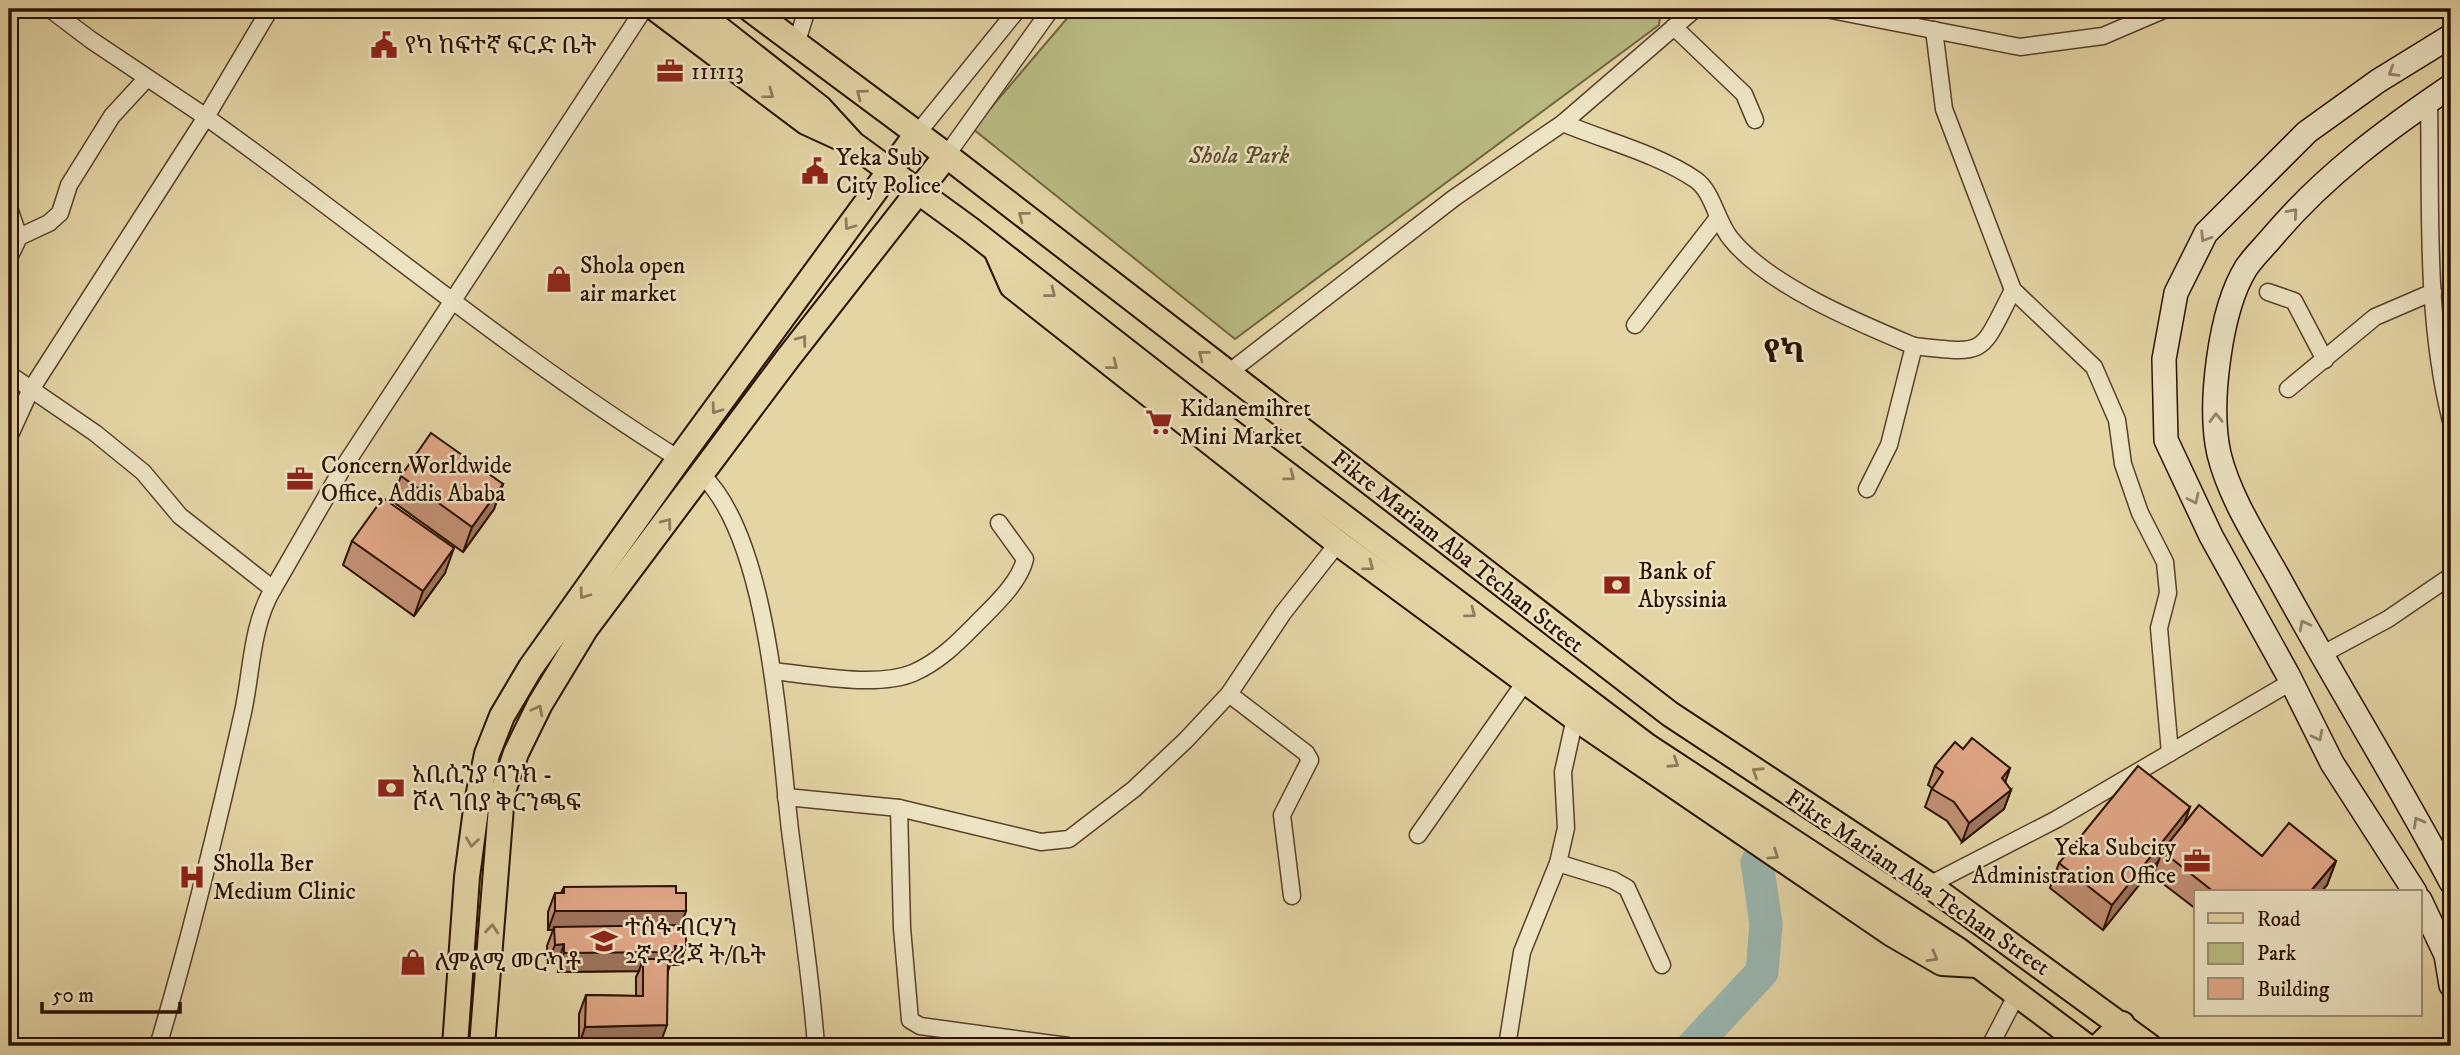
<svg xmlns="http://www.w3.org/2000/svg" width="2460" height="1055" viewBox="0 0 2460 1055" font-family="'IM FELL DW Pica','Noto Serif Ethiopic',serif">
	<rect width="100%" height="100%" fill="#e4d5a5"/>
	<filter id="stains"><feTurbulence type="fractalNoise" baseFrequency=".00286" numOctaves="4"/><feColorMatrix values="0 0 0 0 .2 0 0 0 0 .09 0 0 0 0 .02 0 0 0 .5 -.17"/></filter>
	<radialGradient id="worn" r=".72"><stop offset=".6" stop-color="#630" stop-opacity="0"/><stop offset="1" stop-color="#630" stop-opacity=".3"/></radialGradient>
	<path fill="#b9bc83" stroke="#726642" stroke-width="2" d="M 1075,9 L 1661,9 L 1659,25 L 1235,339 L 973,129 Z"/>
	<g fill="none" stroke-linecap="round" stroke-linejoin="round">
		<path stroke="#9ab6b1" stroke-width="33" d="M 1693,1046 L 1762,972 L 1766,924 L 1757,862"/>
		<defs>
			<g id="street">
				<path d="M 270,9 L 206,117 C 365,230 514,356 679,459"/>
				<path d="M 1826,9 L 2020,47 L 2103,36 L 2166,9"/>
				<path d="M 1674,27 L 1744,94 L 1755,120"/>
				<path d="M 1934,30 L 1944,109 L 2013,290 L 2094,367 L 2117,420 L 2123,464 L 2140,513 L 2165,562 L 2168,593 L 2159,628 L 2170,753"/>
				<path d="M 796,45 L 807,9"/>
				<path d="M 2429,101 C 2431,207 2425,318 2451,421"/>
				<path d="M 1563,123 C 1606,141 1658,154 1696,180 C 1713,192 1717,223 1731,239 C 1769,286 1859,323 1914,346 L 1889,445 L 1867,489"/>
				<path d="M 916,135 L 1018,9"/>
				<path d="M 946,156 L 1051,9"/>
				<path d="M 9,208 L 19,237"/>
				<path d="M 9,258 L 19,237 L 49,223 L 60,213 L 69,185 L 112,116 L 147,78"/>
				<path d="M 2268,292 L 2294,301 L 2325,360"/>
				<path d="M 1635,325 L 1717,219"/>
				<path d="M 1914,346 C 1988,354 1979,356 2013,290"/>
				<path d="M 9,374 L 95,433 L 143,472 L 180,516 L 273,589 C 251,626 252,671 243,712 C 218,824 191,936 158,1046"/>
				<path d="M 1227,374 L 1454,198 L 1563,123 L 1695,9"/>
				<path d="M 2288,389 L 2375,317 L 2433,292"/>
				<path d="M 9,437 L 30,391 L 206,117 L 91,40 L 50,9"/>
				<path d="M 703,476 C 770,542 779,737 790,830 C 799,902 811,974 816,1046"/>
				<path d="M 273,589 L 341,471 L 644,9"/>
				<path d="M 2321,655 L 2388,619 L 2451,576"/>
				<path d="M 773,671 C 812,675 877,688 913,673 C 941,661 960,640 981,619 C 997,603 1020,581 1025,559 L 999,523"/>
				<path d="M 1229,694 L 1306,753 L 1310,760 L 1282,815 L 1292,896"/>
				<path d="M 786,797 L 899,808 L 1041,842 L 1069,839 L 1134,789 L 1186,740 L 1229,694 L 1283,613 L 1338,543"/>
				<path d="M 899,808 L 902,928 L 910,1020 L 920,1026 L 1068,1046"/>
				<path d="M 1418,835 L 1525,682"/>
				<path d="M 1558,863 L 1613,880 L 1627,888 L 1662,965"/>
				<path d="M 1929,885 L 2057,819 L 2291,682"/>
				<path d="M 1507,1046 L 1522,952 L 1558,863 L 1566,828 L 1563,772 L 1575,718"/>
				<path d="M 1990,1046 L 2017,994"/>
			</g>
			<g id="secondary">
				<path d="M 2451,86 C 2386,130 2325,175 2274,235 C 2265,246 2254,256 2246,268 C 2220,310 2208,405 2219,454 C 2230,499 2259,542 2281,582 C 2336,683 2397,780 2451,882"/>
				<path d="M 2415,892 L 2332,763 L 2288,675 L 2211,536 L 2166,440 L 2164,359 L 2176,293 L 2206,233 L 2307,132 L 2378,81 L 2451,36"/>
				<path d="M 2420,900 L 2446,955 L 2451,985"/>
			</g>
			<g id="primary">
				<path d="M 656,9 L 806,122 L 843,139"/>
				<path d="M 694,9 L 820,108 L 853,144 L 971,230 L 1190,401 L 1647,746 L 1958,950 L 2086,1046"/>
				<path d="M 750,9 L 938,149 L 1670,714 L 1929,885 L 2149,1046"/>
				<path d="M 997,252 L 1012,286 L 1338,543 L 1575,718 L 1892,934 L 1942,963 L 1977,965"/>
				<path d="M 455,1046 L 467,877 L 477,802 L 487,754 L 502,716 L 531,667 L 679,459 L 916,135"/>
				<path d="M 482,1046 L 502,794 L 516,753 L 540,704 L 586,628 L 788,358 L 946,156"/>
				<path d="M 2099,1046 L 2122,1024"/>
			</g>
		</defs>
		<use href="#street" stroke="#584029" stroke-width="19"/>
		<use href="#secondary" stroke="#2a0f00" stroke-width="26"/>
		<use href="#primary" stroke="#2a0f00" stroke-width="28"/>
		<use href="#street" stroke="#ede4c4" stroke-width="16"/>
		<use href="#secondary" stroke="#ede4c4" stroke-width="23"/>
		<use href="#primary" stroke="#e4d5a5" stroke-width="24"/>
	</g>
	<g fill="#c29074" stroke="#2a0f00" stroke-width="2">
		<path d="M 401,476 L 503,484 L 494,509 L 463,552 L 392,501 Z"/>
		<path d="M 352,541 L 445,573 L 414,616 L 343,565 Z"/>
		<path d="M 1963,749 L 2010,768 L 2005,782 L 2011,790 L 2004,809 L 1962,842 L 1947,821 L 1925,807 L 1932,788 L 1928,785 L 1935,766 Z"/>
		<path d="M 2190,807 L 2184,823 L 2262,856 L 2336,861 L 2327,885 L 2321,892 L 2196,892 L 2196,909 L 2153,876 L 2159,860 L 2103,930 L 2050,888 L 2059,863 Z"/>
		<path d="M 564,887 L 676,893 L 681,925 L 686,946 L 679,965 L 670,965 L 668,970 L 660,1044 L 579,1045 L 579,1014 L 586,995 L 636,996 L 636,977 L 639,971 L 558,972 L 558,963 L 548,963 L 547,946 L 553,930 L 548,930 L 548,912 L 555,893 L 561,893 Z"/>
	</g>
	<g fill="#9e755e" stroke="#2a0f00" stroke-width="2">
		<path d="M 503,484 L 494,509 L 463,552 L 472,527 Z"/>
		<path d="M 454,548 L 445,573 L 414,616 L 423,591 Z"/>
		<path d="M 2010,768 L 2004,786 L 2002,778 Z"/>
		<path d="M 2011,790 L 2004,809 L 1962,842 L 1969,823 Z"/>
		<path d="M 2190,807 L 2181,832 L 2162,851 L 2159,860 L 2103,930 L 2112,905 Z"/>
		<path d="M 2336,861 L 2327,885 L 2321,892 L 2310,892 Z"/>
		<path d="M 555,911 L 686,911 L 679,930 L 554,927 L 553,930 L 548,930 Z"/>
		<path d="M 564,944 L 558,963 L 548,963 L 555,945 Z"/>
		<path d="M 675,946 L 686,946 L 679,965 L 670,965 L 668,971 L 643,959 L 639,971 L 558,972 L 564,953 Z"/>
		<path d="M 667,1025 L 660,1044 L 579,1045 L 585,1027 Z"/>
	</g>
	<g fill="#e1a787" stroke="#2a0f00" stroke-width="2">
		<path d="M 431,433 L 503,484 L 472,527 L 401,476 Z"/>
		<path d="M 383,498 L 454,548 L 423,591 L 352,541 Z"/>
		<path d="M 1972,738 L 2010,768 L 2002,778 L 2011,790 L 1969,823 L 1954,802 L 1932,789 L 1943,772 L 1935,766 L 1955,742 L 1963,749 Z"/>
		<path d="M 2138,766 L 2190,807 L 2112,905 L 2059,863 Z"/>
		<path d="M 2199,805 L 2262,856 L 2289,823 L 2336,861 L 2310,892 L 2214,892 L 2162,851 Z"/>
		<path d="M 676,886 L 676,893 L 686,893 L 686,911 L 555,911 L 555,893 L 564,893 L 564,887 Z"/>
		<path d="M 686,925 L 686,946 L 675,946 L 675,952 L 564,953 L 564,944 L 555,945 L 554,927 Z"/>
		<path d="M 643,959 L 668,959 L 667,1025 L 585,1027 L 586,995 L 643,996 Z"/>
	</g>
	<defs><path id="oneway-chevron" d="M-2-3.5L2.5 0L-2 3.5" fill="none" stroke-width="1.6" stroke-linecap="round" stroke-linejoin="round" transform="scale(1.75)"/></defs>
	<g stroke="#95846c">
		<use href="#oneway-chevron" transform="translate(2393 72) rotate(149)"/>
		<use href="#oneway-chevron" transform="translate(2293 213) rotate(-49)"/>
		<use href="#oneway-chevron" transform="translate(2205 237) rotate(122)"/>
		<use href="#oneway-chevron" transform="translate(2216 418) rotate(-91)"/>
		<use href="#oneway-chevron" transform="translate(2194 499) rotate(65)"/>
		<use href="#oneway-chevron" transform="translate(2304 625) rotate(-118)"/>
		<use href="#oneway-chevron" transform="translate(2318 736) rotate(63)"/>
		<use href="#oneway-chevron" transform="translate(2418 822) rotate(-119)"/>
	</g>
	<g stroke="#907c5b">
		<use href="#oneway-chevron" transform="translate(769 94) rotate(37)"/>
		<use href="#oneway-chevron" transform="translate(861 94) rotate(-143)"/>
		<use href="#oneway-chevron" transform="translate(1023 216) rotate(-142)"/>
		<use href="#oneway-chevron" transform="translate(849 225) rotate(126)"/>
		<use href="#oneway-chevron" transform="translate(1051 293) rotate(38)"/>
		<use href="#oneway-chevron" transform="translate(802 340) rotate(-53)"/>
		<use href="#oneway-chevron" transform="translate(1203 355) rotate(-142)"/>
		<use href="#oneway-chevron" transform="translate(1113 365) rotate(38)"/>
		<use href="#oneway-chevron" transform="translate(716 409) rotate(126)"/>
		<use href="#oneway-chevron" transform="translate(1290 476) rotate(37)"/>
		<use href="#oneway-chevron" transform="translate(667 523) rotate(-53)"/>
		<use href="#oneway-chevron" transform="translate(1369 566) rotate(37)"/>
		<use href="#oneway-chevron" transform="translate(584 594) rotate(126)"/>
		<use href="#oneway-chevron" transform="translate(1471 613) rotate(37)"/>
		<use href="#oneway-chevron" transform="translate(538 710) rotate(-63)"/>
		<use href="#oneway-chevron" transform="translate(1674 763) rotate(33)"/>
		<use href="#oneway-chevron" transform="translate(1757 772) rotate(-147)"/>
		<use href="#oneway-chevron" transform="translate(472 842) rotate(98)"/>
		<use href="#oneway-chevron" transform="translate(1774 855) rotate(34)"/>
		<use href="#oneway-chevron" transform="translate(492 929) rotate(-85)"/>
		<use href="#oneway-chevron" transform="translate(1933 957) rotate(29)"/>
	</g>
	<defs>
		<symbol id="civic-bare" viewBox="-9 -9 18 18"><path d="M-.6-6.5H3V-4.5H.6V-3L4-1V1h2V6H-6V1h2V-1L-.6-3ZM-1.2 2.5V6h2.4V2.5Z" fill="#8f2418" stroke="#ede4c4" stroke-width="2.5" paint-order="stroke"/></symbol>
		<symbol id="office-bare" viewBox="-9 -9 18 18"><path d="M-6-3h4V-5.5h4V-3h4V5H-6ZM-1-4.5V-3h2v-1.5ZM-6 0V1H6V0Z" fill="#8f2418" stroke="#ede4c4" stroke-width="2.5" paint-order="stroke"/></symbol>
		<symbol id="shop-bare" viewBox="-9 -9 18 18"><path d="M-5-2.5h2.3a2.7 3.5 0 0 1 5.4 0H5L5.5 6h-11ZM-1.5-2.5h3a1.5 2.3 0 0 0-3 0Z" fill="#8f2418" stroke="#ede4c4" stroke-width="2.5" paint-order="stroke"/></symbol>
		<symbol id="supermarket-bare" viewBox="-9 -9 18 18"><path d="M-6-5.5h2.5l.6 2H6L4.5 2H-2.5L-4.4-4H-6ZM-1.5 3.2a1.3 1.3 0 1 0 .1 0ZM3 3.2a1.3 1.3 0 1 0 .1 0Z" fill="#8f2418" stroke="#ede4c4" stroke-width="2.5" paint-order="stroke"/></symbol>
		<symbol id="bank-bare" viewBox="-9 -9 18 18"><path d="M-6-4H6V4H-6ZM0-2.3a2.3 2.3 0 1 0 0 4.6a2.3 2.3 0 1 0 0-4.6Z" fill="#8f2418" stroke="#ede4c4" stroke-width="2.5" paint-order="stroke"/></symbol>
		<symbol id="hospital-bare" viewBox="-9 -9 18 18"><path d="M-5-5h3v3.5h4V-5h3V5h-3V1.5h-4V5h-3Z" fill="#8f2418" stroke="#ede4c4" stroke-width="2.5" paint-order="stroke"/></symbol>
		<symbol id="school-bare" viewBox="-9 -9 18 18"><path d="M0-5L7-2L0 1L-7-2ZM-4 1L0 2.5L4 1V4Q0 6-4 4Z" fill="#8f2418" stroke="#ede4c4" stroke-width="2.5" paint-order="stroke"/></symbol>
	</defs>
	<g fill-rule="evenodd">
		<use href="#civic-bare" x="365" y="26" width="38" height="38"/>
		<use href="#office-bare" x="651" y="52" width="38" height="38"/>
		<use href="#civic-bare" x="796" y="152" width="38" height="38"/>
		<use href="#shop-bare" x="540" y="260" width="38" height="38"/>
		<use href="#supermarket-bare" x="1140" y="403" width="38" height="38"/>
		<use href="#office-bare" x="281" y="460" width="38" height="38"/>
		<use href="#bank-bare" x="1598" y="566" width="38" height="38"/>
		<use href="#bank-bare" x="372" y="769" width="38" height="38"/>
		<use href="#office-bare" x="2178" y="842" width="38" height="38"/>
		<use href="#hospital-bare" x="173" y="858" width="38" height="38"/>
		<use href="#school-bare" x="585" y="922" width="38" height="38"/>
		<use href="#shop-bare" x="394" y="943" width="38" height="38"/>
	</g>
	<g text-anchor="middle" stroke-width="5" stroke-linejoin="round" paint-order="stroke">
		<g font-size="24" fill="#2a0f00" stroke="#ede4c4" text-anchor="start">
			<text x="405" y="53">የካ ከፍተኛ ፍርድ ቤት</text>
			<text x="691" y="79">111113</text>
			<text x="836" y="165">Yeka Sub<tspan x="836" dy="28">City Police</tspan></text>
			<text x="580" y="273">Shola open<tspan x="580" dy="28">air market</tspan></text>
			<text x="1180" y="416">Kidanemihret<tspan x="1180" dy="28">Mini Market</tspan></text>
			<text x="321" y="473">Concern Worldwide<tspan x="321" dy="28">Office, Addis Ababa</tspan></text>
			<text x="1638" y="579">Bank of<tspan x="1638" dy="28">Abyssinia</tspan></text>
			<text x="412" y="782">አቢሲንያ ባንክ -<tspan x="412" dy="28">ሾላ ገበያ ቅርንጫፍ</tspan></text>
			<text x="2176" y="855" text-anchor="end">Yeka Subcity<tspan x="2176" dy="28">Administration Office</tspan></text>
			<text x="213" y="871">Sholla Ber<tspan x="213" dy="28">Medium Clinic</tspan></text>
			<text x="625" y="935">ተስፋ ብርሃን<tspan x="625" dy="28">2ኛ ደረጃ ት/ቤት</tspan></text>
			<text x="434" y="970">ለምልሚ መርካቶ</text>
		</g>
		<g font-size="24" font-style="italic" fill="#5c4c2e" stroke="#ede4c4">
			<text x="1239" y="163">Shola Park</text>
		</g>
		<g font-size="24" fill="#2a0f00" stroke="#ede4c4">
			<text transform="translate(1458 551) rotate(38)" y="8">Fikre Mariam Aba Techan Street</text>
			<text transform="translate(1918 882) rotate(34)" y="8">Fikre Mariam Aba Techan Street</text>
		</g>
		<g font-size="32" font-weight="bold" fill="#2a0f00" stroke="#ede4c4">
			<text x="1784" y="362">የካ</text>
		</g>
	</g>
	<rect width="2460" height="1055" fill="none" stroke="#e4d5a5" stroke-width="35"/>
	<rect x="10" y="10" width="2439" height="1034" fill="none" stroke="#2a0f00" stroke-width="3.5"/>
	<rect x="18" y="18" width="2425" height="1020" fill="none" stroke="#2a0f00" stroke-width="2"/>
	<rect x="2194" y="890" width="228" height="126" fill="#ede4c4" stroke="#9f8f76" stroke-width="2"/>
	<rect x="2208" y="913" width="35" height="10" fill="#e4d5a5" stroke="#9f8f76" stroke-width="2"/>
	<text x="2257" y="926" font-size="21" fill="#2a0f00">Road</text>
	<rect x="2208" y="943" width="35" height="21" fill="#b9bc83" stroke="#9f8f76" stroke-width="2"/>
	<text x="2257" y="960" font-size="21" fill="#2a0f00">Park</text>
	<rect x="2208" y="978" width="35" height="21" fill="#e1a787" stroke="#9f8f76" stroke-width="2"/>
	<text x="2257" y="996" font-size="21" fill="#2a0f00">Building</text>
	<path d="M42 1002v10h138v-10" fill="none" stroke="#2a0f00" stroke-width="3.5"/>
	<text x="52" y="1002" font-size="21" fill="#2a0f00" stroke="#ede4c4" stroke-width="5" paint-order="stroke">50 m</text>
	<rect width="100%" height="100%" filter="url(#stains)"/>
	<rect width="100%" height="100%" fill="url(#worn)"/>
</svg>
